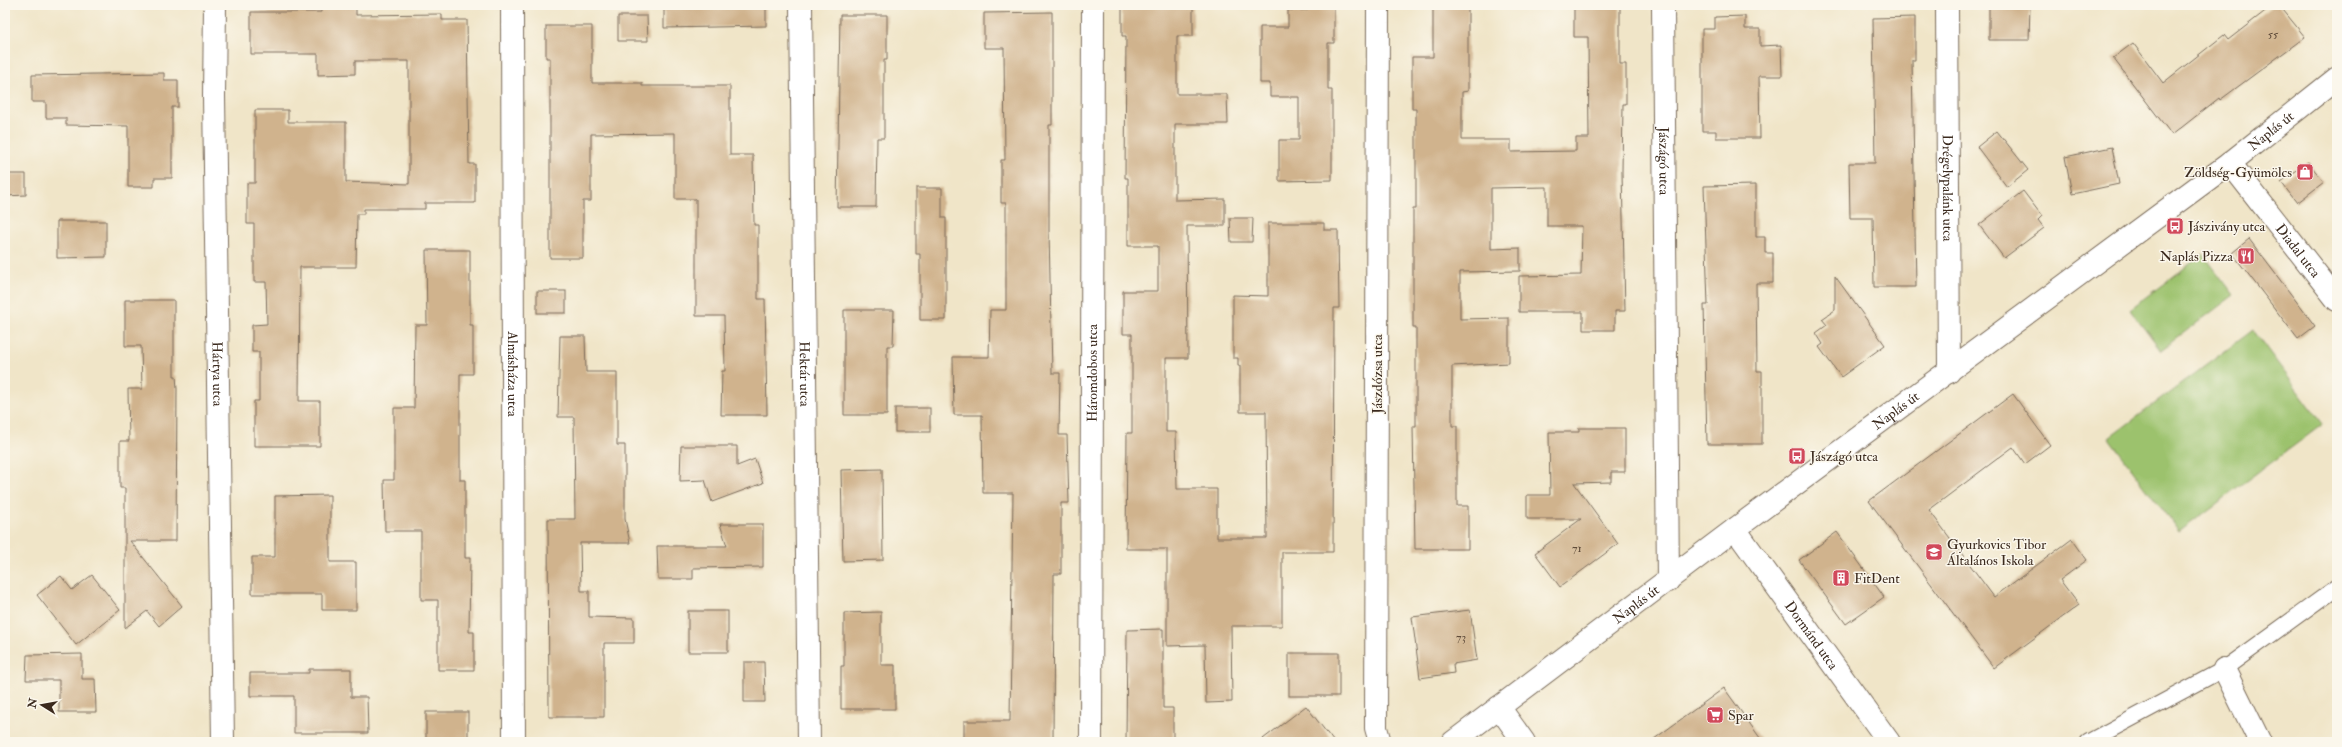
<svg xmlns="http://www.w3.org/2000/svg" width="2342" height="747" viewBox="0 0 2342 747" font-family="'IM FELL Double Pica',serif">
	<rect width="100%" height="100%" fill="#fbf7ec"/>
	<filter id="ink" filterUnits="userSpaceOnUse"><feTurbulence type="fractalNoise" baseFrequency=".025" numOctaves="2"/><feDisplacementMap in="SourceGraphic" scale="8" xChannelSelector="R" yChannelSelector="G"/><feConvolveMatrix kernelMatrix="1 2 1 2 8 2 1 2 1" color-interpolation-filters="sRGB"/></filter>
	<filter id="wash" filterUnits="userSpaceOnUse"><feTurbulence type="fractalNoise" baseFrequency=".012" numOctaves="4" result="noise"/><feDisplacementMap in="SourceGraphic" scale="16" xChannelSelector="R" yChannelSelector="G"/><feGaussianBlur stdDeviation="0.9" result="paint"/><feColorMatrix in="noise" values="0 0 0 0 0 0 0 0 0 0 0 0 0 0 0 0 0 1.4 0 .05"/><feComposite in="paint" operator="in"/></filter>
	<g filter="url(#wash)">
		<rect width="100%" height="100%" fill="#f0e5c8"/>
		<g fill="#9cc26d" stroke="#6c7646">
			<path d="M 2203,254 L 2234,295 L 2161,350 L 2130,309 Z"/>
			<path d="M 2253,330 L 2323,424 L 2179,532 L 2109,438 Z"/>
		</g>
		<g id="blocks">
			<g fill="#d0b38d">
				<path d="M 321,5 L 356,5 L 356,15 L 442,14 L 442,20 L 467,20 L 469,164 L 475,164 L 475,203 L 425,203 L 425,209 L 364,209 L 364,214 L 357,214 L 356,267 L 300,267 L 299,401 L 320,401 L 320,446 L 254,446 L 254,401 L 259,401 L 259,352 L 252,352 L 252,325 L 267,324 L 266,282 L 254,282 L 254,224 L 247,224 L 247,183 L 255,183 L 255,110 L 288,110 L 288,122 L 346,122 L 346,182 L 409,184 L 409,61 L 355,61 L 355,74 L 318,75 L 318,54 L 251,54 L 251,12 L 321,12 Z"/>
				<path d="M 664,5 L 766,5 L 766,26 L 664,28 Z"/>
				<path d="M 1122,5 L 1193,5 L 1193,36 L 1177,36 L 1177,94 L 1227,94 L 1228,124 L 1175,124 L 1175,200 L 1225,199 L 1225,226 L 1187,226 L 1188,358 L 1166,358 L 1166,432 L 1176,432 L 1177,489 L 1217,489 L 1217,538 L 1267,538 L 1266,412 L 1240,412 L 1240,366 L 1238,366 L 1238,358 L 1233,358 L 1233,295 L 1268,296 L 1268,223 L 1324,223 L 1324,230 L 1338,230 L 1339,308 L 1334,308 L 1333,552 L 1282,552 L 1282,626 L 1231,626 L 1232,702 L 1206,703 L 1205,645 L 1167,646 L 1167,549 L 1126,549 L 1127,433 L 1132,433 L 1132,334 L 1123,334 L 1123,291 L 1158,291 L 1158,246 L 1128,246 L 1128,178 L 1125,178 L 1126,36 L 1122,36 Z"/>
				<path d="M 1308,5 L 1334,5 L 1334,43 L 1328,43 L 1328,90 L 1332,90 L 1332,180 L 1279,181 L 1279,140 L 1299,140 L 1299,97 L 1270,97 L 1270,83 L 1260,83 L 1260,27 L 1288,27 L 1288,10 L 1308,10 Z"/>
				<path d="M 1433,5 L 1468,5 L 1468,91 L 1462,92 L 1462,140 L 1511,140 L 1511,152 L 1576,151 L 1576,138 L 1589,138 L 1588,37 L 1574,37 L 1574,5 L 1620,5 L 1620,64 L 1626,64 L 1626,104 L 1623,104 L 1622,172 L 1625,311 L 1615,311 L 1615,330 L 1583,330 L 1583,312 L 1519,312 L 1519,276 L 1581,275 L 1582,226 L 1547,226 L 1547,187 L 1491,188 L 1491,249 L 1520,248 L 1520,271 L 1460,272 L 1460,319 L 1509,318 L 1509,363 L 1452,366 L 1452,426 L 1457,426 L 1457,506 L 1468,506 L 1468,549 L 1415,549 L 1413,426 L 1416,426 L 1416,327 L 1413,327 L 1413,209 L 1416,209 L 1416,109 L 1412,109 L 1412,57 L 1433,57 Z"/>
				<path d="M 1989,5 L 2030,5 L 2029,40 L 1989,40 Z"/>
				<path d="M 2273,5 L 2279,5 L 2305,37 L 2220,100 L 2219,98 L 2172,135 L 2113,58 L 2133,43 L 2163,83 L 2224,35 L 2228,40 Z"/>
				<path d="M 1052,12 L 1052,125 L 1049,125 L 1049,231 L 1052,373 L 1060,373 L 1059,435 L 1067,435 L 1069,503 L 1061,503 L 1061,574 L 1054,574 L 1053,742 L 964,742 L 964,721 L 1010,721 L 1013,493 L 983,493 L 982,415 L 954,415 L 953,357 L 989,357 L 990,310 L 1006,310 L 1006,203 L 1001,203 L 1001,160 L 1005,160 L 1004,48 L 984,48 L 984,13 Z"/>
				<path d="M 840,15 L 887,15 L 887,60 L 884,60 L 884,138 L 877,138 L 876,207 L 837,207 Z"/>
				<path d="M 618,16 L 647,16 L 648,41 L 618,41 Z"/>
				<path d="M 1745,16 L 1745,29 L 1760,29 L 1760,46 L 1781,45 L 1782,76 L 1759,76 L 1760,138 L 1716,138 L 1716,131 L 1702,131 L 1702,29 L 1715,29 L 1715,17 Z"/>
				<path d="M 1915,17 L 1915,60 L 1912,60 L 1916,287 L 1874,287 L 1873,218 L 1850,218 L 1849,163 L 1875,163 L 1873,18 Z"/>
				<path d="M 546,26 L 592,26 L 592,83 L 642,83 L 642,86 L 730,86 L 730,155 L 753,155 L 754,225 L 758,225 L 758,299 L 765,299 L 767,415 L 721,415 L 722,371 L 725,371 L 724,316 L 696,316 L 696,199 L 675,199 L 675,133 L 591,134 L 591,201 L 583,201 L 583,258 L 550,258 L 550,58 L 546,58 Z"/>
				<path d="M 164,73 L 164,80 L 178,80 L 178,107 L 172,107 L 172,178 L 154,178 L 154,187 L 128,187 L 128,126 L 66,125 L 66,118 L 46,118 L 46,102 L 32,102 L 32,75 Z"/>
				<path d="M 1997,131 L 2028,170 L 2007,187 L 1977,147 Z"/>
				<path d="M 2112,147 L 2119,184 L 2072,194 L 2065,157 Z"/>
				<path d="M 2308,162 L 2324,182 L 2297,203 L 2281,182 Z"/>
				<path d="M 5,174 L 26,174 L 26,195 L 5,196 Z"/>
				<path d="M 1756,185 L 1756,237 L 1765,237 L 1765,253 L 1773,253 L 1773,283 L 1756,283 L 1757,371 L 1762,371 L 1762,444 L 1707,444 L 1704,305 L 1708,305 L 1704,186 Z"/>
				<path d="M 916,188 L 942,188 L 942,218 L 946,218 L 946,320 L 920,320 L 920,254 L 916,254 Z"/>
				<path d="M 2023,191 L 2042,216 L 2038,220 L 2044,228 L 2004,258 L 1979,225 Z"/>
				<path d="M 1230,218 L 1253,218 L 1252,242 L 1231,242 Z"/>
				<path d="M 57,221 L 106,221 L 106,257 L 57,258 Z"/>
				<path d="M 2249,239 L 2315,326 L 2298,339 L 2232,253 Z"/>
				<path d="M 426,250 L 470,250 L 470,325 L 473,325 L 473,374 L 460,374 L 460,480 L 465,480 L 465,558 L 470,558 L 469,632 L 474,632 L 474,670 L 438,670 L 438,600 L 421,600 L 421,531 L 385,531 L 384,480 L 394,480 L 394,408 L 414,408 L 415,325 L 427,325 Z"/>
				<path d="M 1835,276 L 1885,345 L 1841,377 L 1819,347 L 1823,344 L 1816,333 L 1827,325 L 1822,319 L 1835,310 Z"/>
				<rect x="537" y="291" width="29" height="22"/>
				<path d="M 125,300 L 174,300 L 174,376 L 176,376 L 177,389 L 176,541 L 130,541 L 182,606 L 159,626 L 147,611 L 125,628 L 125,488 L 120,488 L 120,441 L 129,441 L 128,389 L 142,389 L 141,346 L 125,346 Z"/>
				<path d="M 844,310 L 894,310 L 893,346 L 887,346 L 887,415 L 844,415 Z"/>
				<path d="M 560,336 L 585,336 L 586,372 L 617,372 L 617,445 L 625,445 L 625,519 L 630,543 L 580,543 L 581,591 L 589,591 L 589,617 L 634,618 L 634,643 L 604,643 L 604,717 L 549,717 L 548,519 L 575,519 L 574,417 L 558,417 Z"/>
				<path d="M 2013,394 L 2050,445 L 2025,464 L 2013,447 L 1929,510 L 1994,597 L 2072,539 L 2087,560 L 2060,580 L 2079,605 L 1994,668 L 1869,501 Z"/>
				<rect x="895" y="408" width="35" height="24"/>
				<path d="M 1579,428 L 1625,428 L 1625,472 L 1611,472 L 1611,482 L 1574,483 L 1618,544 L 1560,587 L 1535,553 L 1581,519 L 1527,519 L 1527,495 L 1550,495 L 1549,432 L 1579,432 Z"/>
				<path d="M 681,446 L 737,446 L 737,466 L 755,459 L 763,483 L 712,502 L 705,480 L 680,481 Z"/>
				<path d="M 882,469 L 883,560 L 843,561 L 841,470 Z"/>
				<path d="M 330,495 L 330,562 L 356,562 L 356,610 L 322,610 L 322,594 L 252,594 L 252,557 L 275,557 L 275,496 Z"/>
				<path d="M 720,524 L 763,524 L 763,567 L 693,568 L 693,579 L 658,579 L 657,546 L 727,546 Z"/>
				<path d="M 1837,532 L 1884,597 L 1846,624 L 1799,560 Z"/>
				<path d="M 92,575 L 120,610 L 76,645 L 37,595 L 61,576 L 72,590 Z"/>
				<path d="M 1470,610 L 1477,660 L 1453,664 L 1454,673 L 1420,678 L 1412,617 Z"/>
				<rect x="688" y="611" width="40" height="41"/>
				<path d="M 881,612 L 881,665 L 895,665 L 895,709 L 841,709 L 841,666 L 844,666 L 844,613 Z"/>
				<path d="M 1163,629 L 1163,708 L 1173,708 L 1173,742 L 1126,742 L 1127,630 Z"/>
				<rect x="1289" y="653" width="50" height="43"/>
				<path d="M 82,654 L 82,679 L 95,679 L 96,712 L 59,712 L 59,680 L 26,680 L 27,655 Z"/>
				<path d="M 744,662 L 764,662 L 765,702 L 744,702 Z"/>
				<path d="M 309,669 L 351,669 L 351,697 L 367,697 L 368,733 L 294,733 L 294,696 L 250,696 L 250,673 L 309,673 Z"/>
				<path d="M 1724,688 L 1763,742 L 1650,742 Z"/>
				<path d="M 1306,706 L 1334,742 L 1259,742 L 1293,716 Z"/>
				<rect x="426" y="712" width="42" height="30"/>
			</g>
		</g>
	</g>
	<g filter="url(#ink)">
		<use href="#blocks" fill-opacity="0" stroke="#7a6b5a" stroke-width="1"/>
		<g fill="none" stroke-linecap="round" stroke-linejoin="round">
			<defs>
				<path id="service" d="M 2088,742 L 2224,669 L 2337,587"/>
				<g id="minor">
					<path id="s1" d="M 215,5 L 214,96 L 223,742"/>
					<path id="s2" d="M 512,5 L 514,742"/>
					<path id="s3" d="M 801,5 L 809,742"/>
					<path d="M 1378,5 L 1376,728 L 1380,742"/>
					<path id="s4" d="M 1663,5 L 1668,581"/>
					<path id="s5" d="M 1947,5 L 1949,372"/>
					<path id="s6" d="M 1735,529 L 1889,742"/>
					<path d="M 2224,669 L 2260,742"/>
					<path d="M 1499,707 L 1524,742"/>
					<path id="s7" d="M 1091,742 L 1093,5"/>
				</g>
				<g id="tertiary">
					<path id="s8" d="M 2230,163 L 2337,300"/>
					<path id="s9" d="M 1453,742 L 1735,529 L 2230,163 L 2337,78"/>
				</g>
			</defs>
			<use href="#service" stroke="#7a6b5a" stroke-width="17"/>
			<use href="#minor" stroke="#7a6b5a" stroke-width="24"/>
			<use href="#tertiary" stroke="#7a6b5a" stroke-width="24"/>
			<use href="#service" stroke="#fff" stroke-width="15"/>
			<use href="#minor" stroke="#fff" stroke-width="22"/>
			<use href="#tertiary" stroke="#fff" stroke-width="22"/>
		</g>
	</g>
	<defs>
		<symbol id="shop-square" viewBox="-11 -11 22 22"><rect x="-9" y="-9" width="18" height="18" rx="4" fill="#d1495b" stroke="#fbf7ec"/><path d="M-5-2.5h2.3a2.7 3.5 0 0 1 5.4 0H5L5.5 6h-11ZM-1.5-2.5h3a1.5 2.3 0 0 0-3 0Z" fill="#fff"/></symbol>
		<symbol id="bus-square" viewBox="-11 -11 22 22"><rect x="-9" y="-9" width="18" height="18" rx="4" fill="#d1495b" stroke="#fbf7ec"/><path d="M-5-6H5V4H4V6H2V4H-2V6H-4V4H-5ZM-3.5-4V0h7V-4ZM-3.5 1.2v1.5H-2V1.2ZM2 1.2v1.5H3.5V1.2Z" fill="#fff"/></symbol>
		<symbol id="restaurant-square" viewBox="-11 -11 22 22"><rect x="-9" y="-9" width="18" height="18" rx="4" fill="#d1495b" stroke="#fbf7ec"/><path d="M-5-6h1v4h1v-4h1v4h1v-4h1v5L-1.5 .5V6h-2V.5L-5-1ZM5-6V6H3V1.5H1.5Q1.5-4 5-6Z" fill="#fff"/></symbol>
		<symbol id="school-square" viewBox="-11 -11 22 22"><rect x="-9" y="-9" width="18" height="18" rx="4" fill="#d1495b" stroke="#fbf7ec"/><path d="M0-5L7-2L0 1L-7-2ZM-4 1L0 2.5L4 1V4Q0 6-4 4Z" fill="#fff"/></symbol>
		<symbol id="building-square" viewBox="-11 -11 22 22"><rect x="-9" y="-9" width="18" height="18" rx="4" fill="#d1495b" stroke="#fbf7ec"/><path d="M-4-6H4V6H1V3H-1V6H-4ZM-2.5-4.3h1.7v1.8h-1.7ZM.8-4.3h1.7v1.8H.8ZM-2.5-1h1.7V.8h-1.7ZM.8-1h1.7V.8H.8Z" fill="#fff"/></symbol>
		<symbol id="supermarket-square" viewBox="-11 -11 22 22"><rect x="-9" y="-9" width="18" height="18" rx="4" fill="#d1495b" stroke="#fbf7ec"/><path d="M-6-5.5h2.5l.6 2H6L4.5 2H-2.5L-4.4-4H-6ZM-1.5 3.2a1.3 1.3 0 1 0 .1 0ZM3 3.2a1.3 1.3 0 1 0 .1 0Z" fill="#fff"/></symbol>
	</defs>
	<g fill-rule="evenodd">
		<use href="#shop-square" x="2295" y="162" width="20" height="20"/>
		<use href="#bus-square" x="2165" y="216" width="20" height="20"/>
		<use href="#restaurant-square" x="2236" y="246" width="20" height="20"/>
		<use href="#bus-square" x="1787" y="446" width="20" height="20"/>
		<use href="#school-square" x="1924" y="542" width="20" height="20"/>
		<use href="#building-square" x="1831" y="568" width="20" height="20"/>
		<use href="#supermarket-square" x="1705" y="705" width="20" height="20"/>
	</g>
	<g text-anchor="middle" stroke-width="3" stroke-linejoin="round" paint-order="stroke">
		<g font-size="12" fill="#604c3a">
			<text x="2273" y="38">55</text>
			<text x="1577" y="552">71</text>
			<text x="1461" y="641">73</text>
		</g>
		<g font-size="14" fill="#3b2a1e" stroke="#fbf7ec">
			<text dy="5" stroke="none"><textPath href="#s9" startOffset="1021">Naplás út</textPath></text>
			<text dy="5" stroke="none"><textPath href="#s4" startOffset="156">Jászágó utca</textPath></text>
			<text dy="5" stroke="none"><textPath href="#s5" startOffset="183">Drégelypalánk utca</textPath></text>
			<text dy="5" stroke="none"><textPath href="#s8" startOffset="111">Diadal utca</textPath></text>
			<text dy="5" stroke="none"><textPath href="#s2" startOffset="369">Almásháza utca</textPath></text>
			<text dy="5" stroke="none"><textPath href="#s3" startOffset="369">Hektár utca</textPath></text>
			<text dy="5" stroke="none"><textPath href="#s1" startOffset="369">Hártya utca</textPath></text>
			<text dy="5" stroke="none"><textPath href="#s7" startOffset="369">Háromdobos utca</textPath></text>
			<text transform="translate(1377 374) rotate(-90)" y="5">Jászdózsa utca</text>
			<text dy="5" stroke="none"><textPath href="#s9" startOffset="553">Naplás út</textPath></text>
			<text dy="5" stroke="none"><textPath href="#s9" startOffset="229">Naplás út</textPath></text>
			<text dy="5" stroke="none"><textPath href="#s6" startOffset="131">Dormánd utca</textPath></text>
		</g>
		<g font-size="14" fill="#3b2a1e" stroke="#fbf7ec" text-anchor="start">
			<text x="2292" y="177" text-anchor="end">Zöldség-Gyümölcs</text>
			<text x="2188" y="231">Jászivány utca</text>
			<text x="2233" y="261" text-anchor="end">Naplás Pizza</text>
			<text x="1810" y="461">Jászágó utca</text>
			<text x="1947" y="549">Gyurkovics Tibor<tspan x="1947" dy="16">Általános Iskola</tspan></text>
			<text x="1854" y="583">FitDent</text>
			<text x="1728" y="720">Spar</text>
		</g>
	</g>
	<rect width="2342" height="747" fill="none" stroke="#fbf7ec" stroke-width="20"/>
	<g transform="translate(42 705) rotate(281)" stroke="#fbf7ec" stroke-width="3" paint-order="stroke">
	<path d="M0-3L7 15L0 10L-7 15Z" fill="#3b2a1e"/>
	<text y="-6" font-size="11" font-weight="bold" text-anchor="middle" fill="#3b2a1e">N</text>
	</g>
</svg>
